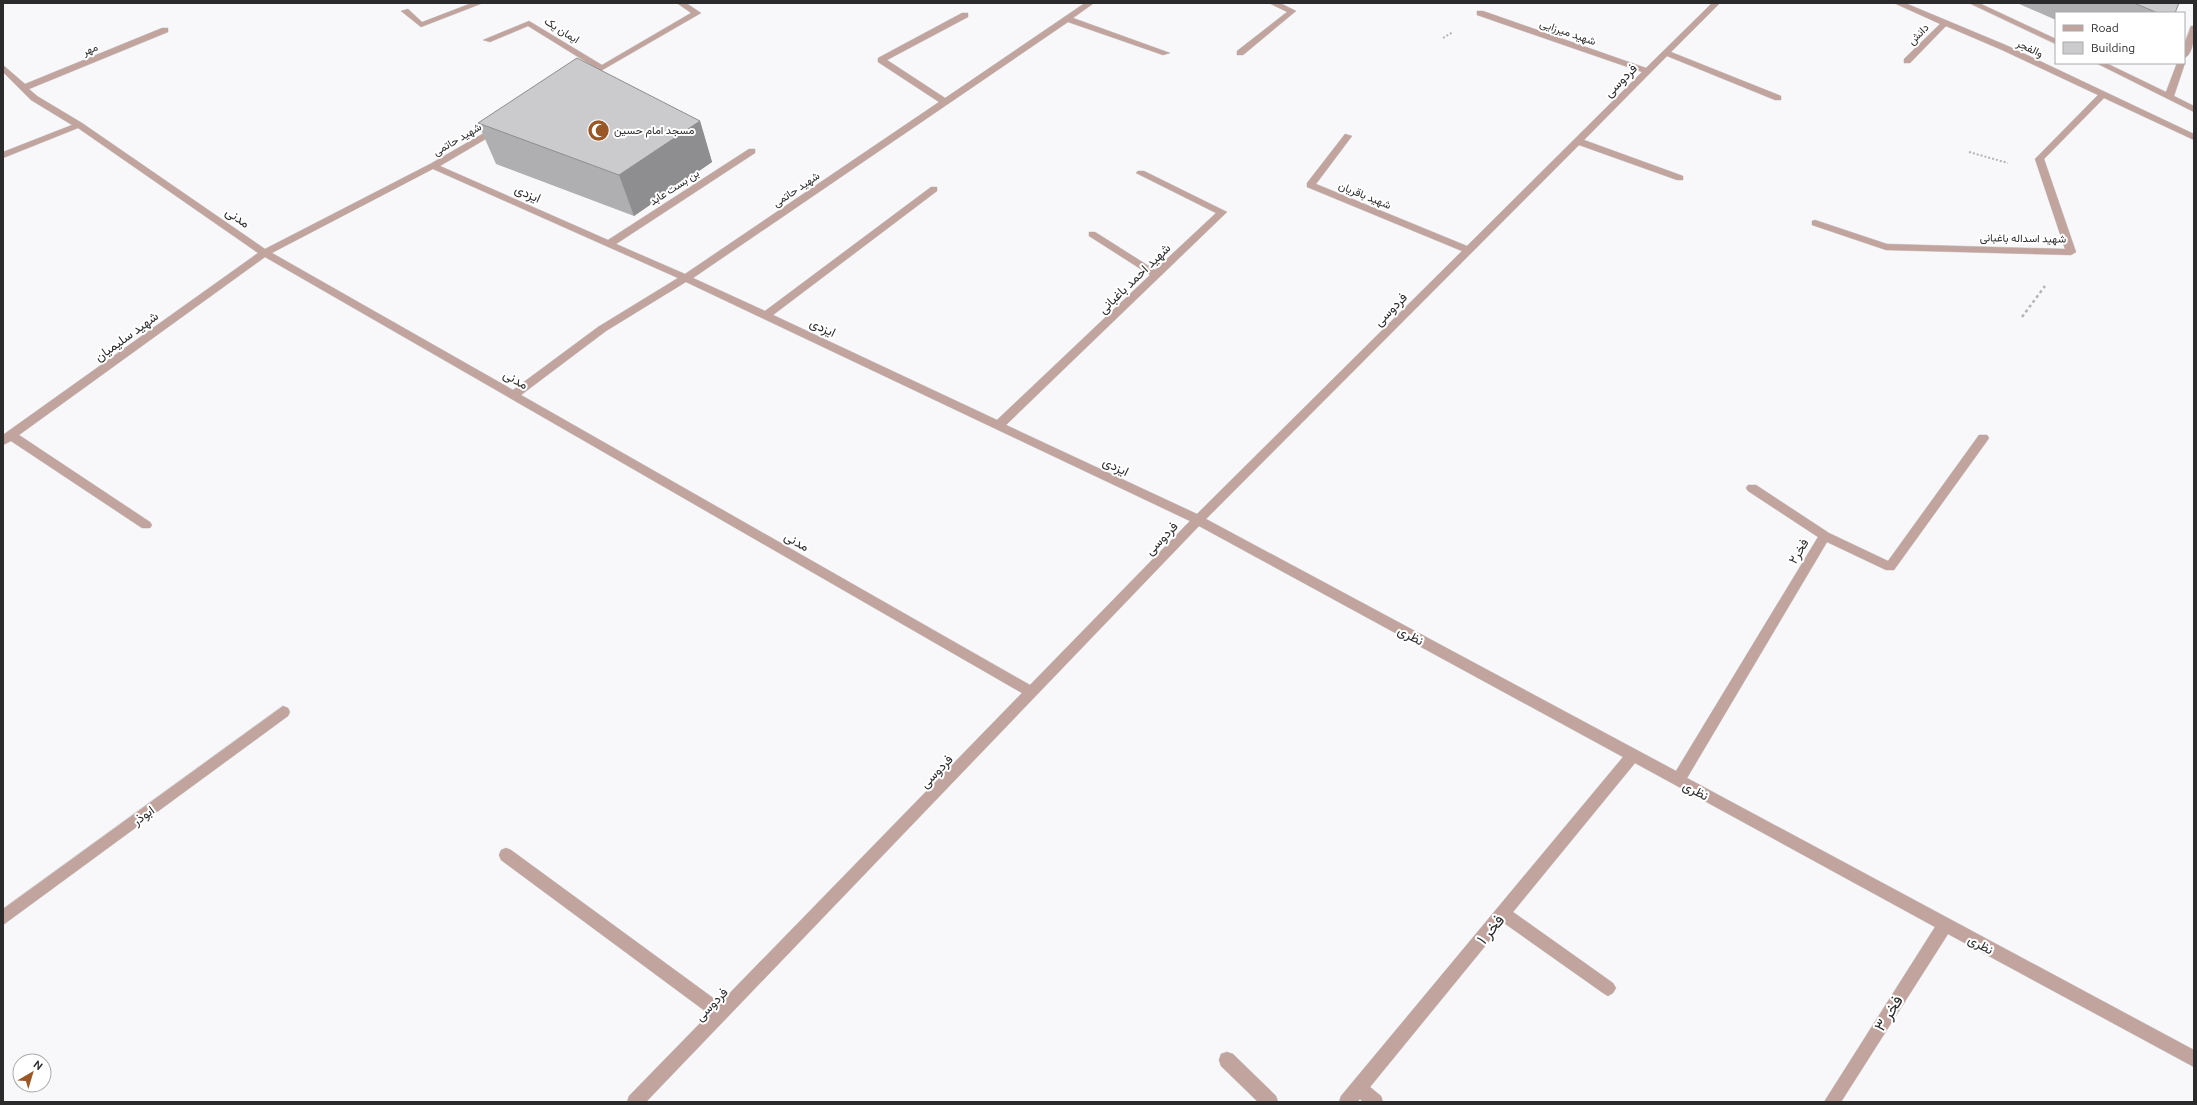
<svg xmlns="http://www.w3.org/2000/svg" width="2197" height="1105" viewBox="0 0 2197 1105" font-family="Ubuntu,Vazirmatn,sans-serif">
	<rect width="100%" height="100%" fill="#f8f8fb"/>
	<g fill="none" stroke-linecap="round" stroke-linejoin="round">
		<defs>
			<g id="minor">
				<path d="M 472,3 L 483,3 L 421,27 L 401,11 L 408,9 L 422,22 Z"/>
				<path d="M 677,3 L 686,3 L 701,13 L 585,80 L 581,78 L 582,76 L 596,68 L 528,26 L 490,42 L 483,40 L 529,21 L 602,65 L 691,13 Z"/>
				<path d="M 1085,3 L 1094,3 L 1073,18 L 1170,53 L 1163,55 L 1068,22 L 693,278 L 765,311 L 931,187 L 937,187 L 937,191 L 773,315 L 997,420 L 1150,275 L 1089,236 L 1089,232 L 1095,232 L 1155,270 L 1216,213 L 1136,173 L 1138,171 L 1144,171 L 1227,212 L 1006,425 L 1197,514 L 1462,251 L 1307,187 L 1307,183 L 1345,134 L 1352,136 L 1316,184 L 1467,246 L 1642,72 L 1477,15 L 1477,11 L 1483,11 L 1646,68 L 1712,3 L 1720,3 L 1671,52 L 1781,96 L 1781,100 L 1775,100 L 1667,56 L 1584,140 L 1683,176 L 1683,180 L 1677,180 L 1579,145 L 1206,519 L 1676,771 L 1818,537 L 1748,491 L 1746,488 L 1748,485 L 1756,485 L 1829,533 L 1888,561 L 1979,435 L 1987,435 L 1989,438 L 1987,441 L 1894,570 L 1886,570 L 1827,542 L 1687,778 L 2194,1050 L 2194,1067 L 1948,934 L 1841,1102 L 1824,1102 L 1935,927 L 1635,763 L 1513,912 L 1613,983 L 1616,988 L 1613,993 L 1608,996 L 1603,993 L 1504,923 L 1370,1087 L 1381,1096 L 1383,1102 L 1363,1102 L 1360,1099 L 1357,1102 L 1339,1102 L 1341,1096 L 1623,757 L 1199,526 L 646,1102 L 627,1102 L 629,1096 L 709,1014 L 501,860 L 499,855 L 501,850 L 506,848 L 511,850 L 720,1003 L 1022,693 L 265,257 L 19,435 L 150,522 L 152,525 L 150,528 L 142,528 L 11,441 L 3,445 L 3,435 L 7,432 L 258,253 L 78,128 L 3,158 L 3,152 L 72,125 L 31,100 L 3,72 L 3,65 L 25,84 L 162,28 L 168,28 L 168,32 L 29,89 L 37,96 L 82,123 L 265,249 L 430,164 L 498,125 L 501,126 L 501,130 L 440,166 L 608,240 L 749,149 L 755,149 L 755,153 L 616,244 L 685,274 L 939,102 L 878,62 L 878,58 L 962,13 L 968,13 L 968,17 L 887,60 L 945,98 ZM 433,169 L 678,278 L 598,327 L 513,390 L 272,253 ZM 686,282 L 1190,521 L 1030,685 L 521,395 L 606,331 Z"/>
				<path d="M 1269,3 L 1280,3 L 1296,11 L 1243,55 L 1237,55 L 1237,51 L 1287,12 Z"/>
				<path d="M 1894,3 L 1905,3 L 2008,46 L 2194,134 L 2194,140 L 2104,98 L 2044,159 L 2076,252 L 2071,255 L 1886,250 L 1812,225 L 1812,221 L 1815,220 L 1887,244 L 2065,249 L 2035,159 L 2098,95 L 2002,50 L 1946,26 L 1910,63 L 1904,63 L 1904,59 L 1940,24 Z"/>
				<path d="M 1969,3 L 1979,3 L 2056,39 L 2056,44 Z"/>
				<path d="M 2191,26 L 2194,26 C 2194,34 2194,55 2184,58 L 2184,45 Z"/>
				<path d="M 2184,61 L 2185,63 L 2174,96 L 2194,106 L 2194,112 L 2096,63 L 2106,63 L 2166,92 L 2177,63 L 2184,63 Z"/>
				<path d="M 283,706 L 288,708 L 290,712 L 288,716 L 3,925 L 3,909 Z"/>
				<path d="M 1227,1052 L 1233,1054 L 1276,1096 L 1278,1102 L 1258,1102 L 1221,1066 L 1219,1060 L 1221,1054 Z"/>
			</g>
		</defs>
		<use href="#minor" stroke="#d3d3d6" stroke-width="1"/>
		<g stroke="#b4b4b6" stroke-width="2" stroke-dasharray="2 2" stroke-linecap="butt">
			<path d="M 1443,38 L 1453,32"/>
			<path d="M 1969,152 L 2008,163"/>
		</g>
		<path stroke="#b4b4b6" stroke-width="2.5" stroke-dasharray="3 3" stroke-linecap="butt" d="M 2022,317 L 2045,286"/>
		<use href="#minor" fill="#c1a49d" fill-rule="evenodd"/>
	</g>
	<g fill="#afafb1">
		<path d="M 2017,3 L 2179,3 L 2175,13 L 2056,13 L 2056,20 Z"/>
		<path d="M 700,121 L 712,162 L 634,216 L 496,164 L 478,123 Z"/>
	</g>
	<path fill="#8e8e90" d="M 700,121 L 712,162 L 634,216 L 619,175 Z"/>
	<g fill="#cbcbce" stroke="#8e8e90">
		<path d="M 2134,3 L 2179,3 L 2175,13 L 2158,13 Z"/>
		<path d="M 577,58 L 700,121 L 619,175 L 478,123 Z"/>
	</g>
	<defs>
		<symbol id="mosque-disc" viewBox="-11 -11 22 22"><circle r="9.5" fill="#9a5826" stroke="#fff"/><path d="M3.5-4.9A6 6 0 1 0 3.5 4.9A5 5 0 1 1 3.5-4.9Z" fill="#fff"/></symbol>
	</defs>
	<g fill-rule="evenodd">
		<use href="#mosque-disc" x="586" y="118" width="25" height="25"/>
	</g>
	<g text-anchor="middle" stroke-width="4" stroke-linejoin="round" paint-order="stroke">
		<g font-size="11" fill="#2b2b2c" stroke="#fff">
			<text transform="translate(562 30) rotate(32)" y="4">ایمان یک</text>
			<text transform="translate(1568 32) rotate(19)" y="4">شهید میرزایی</text>
			<text transform="translate(1918 34) rotate(-45)" y="4">دانش</text>
			<text transform="translate(2030 48) rotate(25)" y="4">والفجر</text>
			<text transform="translate(90 49) rotate(-23)" y="4">مهر</text>
			<text transform="translate(457 139) rotate(-30)" y="4">شهید حاتمی</text>
			<text transform="translate(674 187) rotate(-33)" y="4">بن بست عابد</text>
			<text transform="translate(796 189) rotate(-34)" y="4">شهید حاتمی</text>
			<text transform="translate(1365 195) rotate(22)" y="4">شهید باقریان</text>
			<text transform="translate(2023 238) rotate(1)" y="4">شهید اسداله باغبانی</text>
		</g>
		<g font-size="11" fill="#2b2b2c" stroke="#fff" text-anchor="start">
			<text x="614" y="134">مسجد امام حسین</text>
		</g>
		<g font-size="13" fill="#2b2b2c" stroke="#fff">
			<text transform="translate(1620 80) rotate(-45)" y="5">فردوسی</text>
			<text transform="translate(528 193) rotate(24)" y="5">ایزدی</text>
			<text transform="translate(238 217) rotate(35)" y="5">مدنی</text>
			<text transform="translate(1134 278) rotate(-44)" y="5">شهید احمد باغبانی</text>
			<text transform="translate(1390 309) rotate(-45)" y="5">فردوسی</text>
			<text transform="translate(823 327) rotate(25)" y="5">ایزدی</text>
			<text transform="translate(126 336) rotate(-36)" y="5">شهید سلیمیان</text>
			<text transform="translate(516 379) rotate(30)" y="5">مدنی</text>
			<text transform="translate(1116 466) rotate(26)" y="5">ایزدی</text>
			<text transform="translate(1161 538) rotate(-46)" y="5">فردوسی</text>
			<text transform="translate(797 541) rotate(30)" y="5">مدنی</text>
			<text transform="translate(1798 551) rotate(-59)" y="5">فخر۲</text>
			<text transform="translate(1411 635) rotate(28)" y="5">نظری</text>
			<text transform="translate(936 771) rotate(-46)" y="5">فردوسی</text>
			<text transform="translate(1696 790) rotate(28)" y="5">نظری</text>
			<text transform="translate(143 815) rotate(-36)" y="5">ابوذر</text>
			<text transform="translate(1981 944) rotate(29)" y="5">نظری</text>
			<text transform="translate(711 1004) rotate(-46)" y="5">فردوسی</text>
		</g>
		<g font-size="16" fill="#2b2b2c" stroke="#fff">
			<text transform="translate(1490 929) rotate(-50)" y="6">فخر ۱</text>
			<text transform="translate(1888 1013) rotate(-58)" y="6">فخر ۳</text>
		</g>
	</g>
	<rect width="2197" height="1105" fill="none" stroke="#2b2b2c" stroke-width="8"/>
	<rect x="2055" y="12" width="130" height="52" fill="#ffffff" stroke="#aaaaab"/>
	<rect x="2063" y="25" width="20" height="6" fill="#c1a49d" stroke="#aaaaab"/>
	<text x="2091" y="32" font-size="12" fill="#2b2b2c">Road</text>
	<rect x="2063" y="42" width="20" height="12" fill="#cbcbce" stroke="#aaaaab"/>
	<text x="2091" y="52" font-size="12" fill="#2b2b2c">Building</text>
	<g transform="translate(32 1073) rotate(38)"><circle r="19" fill="#ffffff" stroke="#aaaaab"/>
	<path d="M0-3L7 15L0 10L-7 15Z" fill="#9a5826"/>
	<text y="-6" font-size="11" font-weight="bold" text-anchor="middle" fill="#2b2b2c">N</text>
	</g>
</svg>
